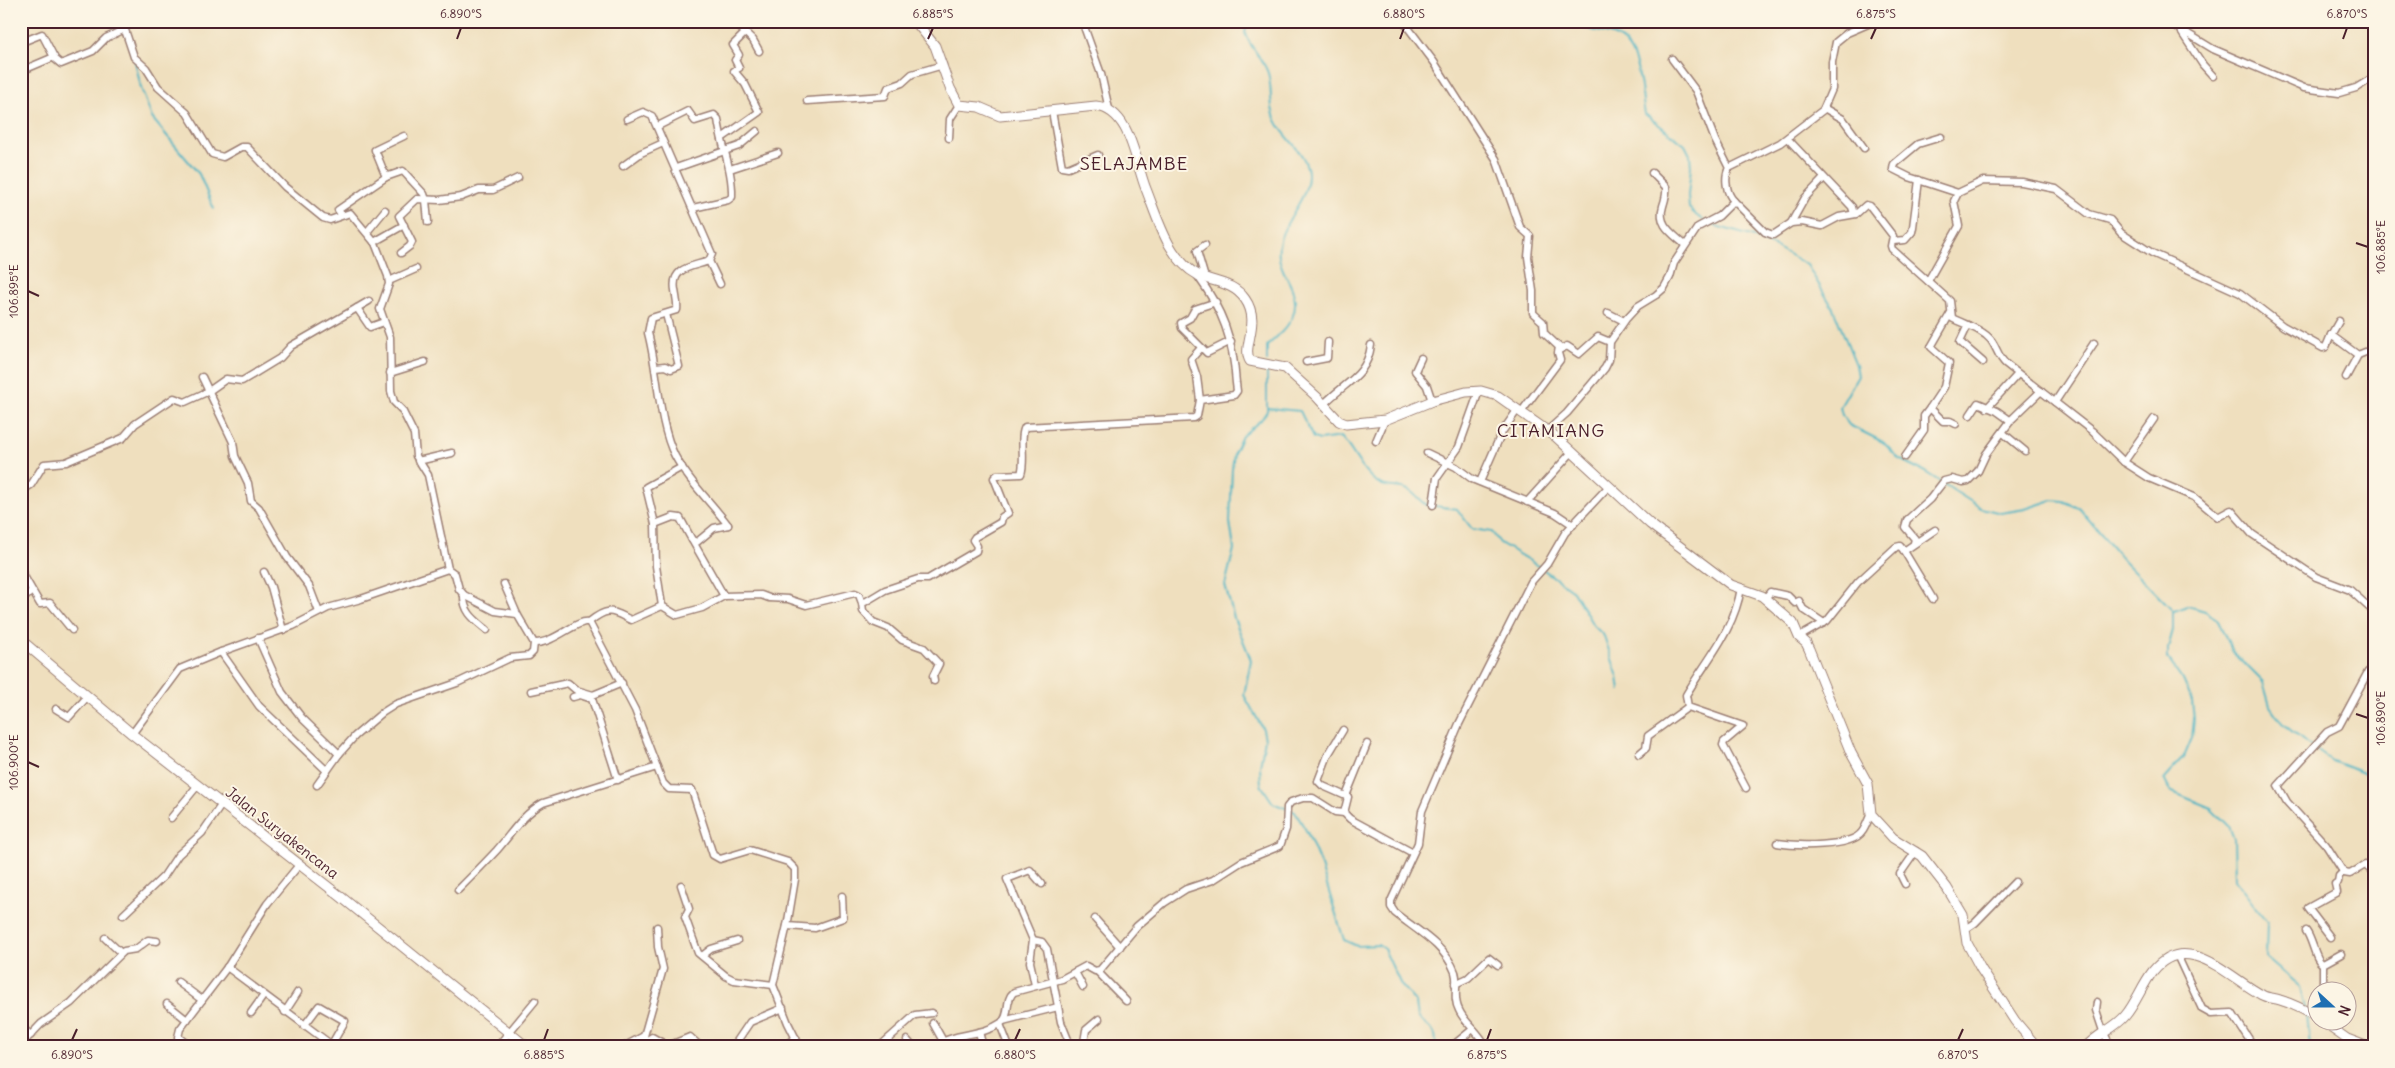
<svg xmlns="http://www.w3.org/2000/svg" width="2395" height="1068" viewBox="0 0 2395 1068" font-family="Delius,sans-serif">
	<rect width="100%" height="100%" fill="#fcf5e5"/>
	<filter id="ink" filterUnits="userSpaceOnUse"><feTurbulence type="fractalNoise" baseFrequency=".02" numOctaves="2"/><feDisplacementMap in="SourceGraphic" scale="10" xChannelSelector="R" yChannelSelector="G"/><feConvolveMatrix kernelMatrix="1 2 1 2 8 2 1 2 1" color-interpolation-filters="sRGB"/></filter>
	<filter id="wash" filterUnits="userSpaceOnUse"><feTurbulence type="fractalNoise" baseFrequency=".0096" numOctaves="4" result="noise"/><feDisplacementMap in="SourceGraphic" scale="20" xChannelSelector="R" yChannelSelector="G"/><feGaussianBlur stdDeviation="1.12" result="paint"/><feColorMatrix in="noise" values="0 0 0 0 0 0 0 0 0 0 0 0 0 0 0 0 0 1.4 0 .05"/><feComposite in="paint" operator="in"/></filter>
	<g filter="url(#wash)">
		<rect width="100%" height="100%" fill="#efdfbe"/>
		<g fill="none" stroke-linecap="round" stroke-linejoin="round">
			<g stroke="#46b3c3" stroke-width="2">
				<path d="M 1248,21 L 1245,33 C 1250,48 1263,58 1268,73 C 1273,91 1268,108 1278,124 C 1287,140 1309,156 1308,176 C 1307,205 1275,226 1279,257 C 1280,266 1285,274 1289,282 C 1304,312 1290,325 1267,346 L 1267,361"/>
				<path d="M 1564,21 C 1579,30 1595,29 1612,35 C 1641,45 1640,89 1645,114 L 1685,145 L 1690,155 L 1691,167 L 1688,195 L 1689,208 L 1697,216 L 1712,225 L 1751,236 L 1778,248 L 1807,265 L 1833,308 L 1856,365 L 1858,376 L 1840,407 L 1842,415 L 1849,425 L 1883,442 L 1899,459 L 1925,472 L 1981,508 L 2001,513 L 2025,509 L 2052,500 L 2063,501 L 2079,508 L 2124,561 L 2173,611 L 2173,630 L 2168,648 L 2168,659 L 2183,680 L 2192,701 L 2194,719 L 2192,738 L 2184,757 L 2164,779 L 2170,791 L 2211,808 L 2229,826 L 2234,839 L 2235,880 L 2267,922 L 2266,958 L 2300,987 L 2305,1008"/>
				<path d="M 135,61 L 141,88 L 152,118 L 199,174 L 214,209"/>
				<path d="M 1267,369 L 1267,411 L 1261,420 L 1242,436 L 1234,453 L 1232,469 L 1230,522 L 1234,549 L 1225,585 L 1234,618 L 1251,660 L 1244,695 L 1263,729 L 1265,739 L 1260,766 L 1261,785 L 1273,803 L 1295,812 L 1307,832 L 1320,863 L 1344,940 L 1357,946 L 1378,945 L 1384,949 L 1401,985 L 1416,1003 L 1418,1017 C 1427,1028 1439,1029 1435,1047"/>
				<path d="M 1267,408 L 1300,411 L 1313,438 L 1320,440 L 1341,437 C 1354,451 1362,474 1380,484 C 1389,489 1400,485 1410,491 C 1418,496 1420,504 1431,506"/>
				<path d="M 1435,506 L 1457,509 L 1472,529 L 1492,532 L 1500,543 L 1540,567"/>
				<path d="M 1544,570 L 1573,591 L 1593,625 L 1604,636 L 1618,677 L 1620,690"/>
				<path d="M 2174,611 L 2188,606 L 2205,611 L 2217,619 L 2233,652 L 2263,682 L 2270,706 L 2282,723 L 2306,743 L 2332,761 L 2374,777"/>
				<path d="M 2306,1015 L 2309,1047"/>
			</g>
		</g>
	</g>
	<g filter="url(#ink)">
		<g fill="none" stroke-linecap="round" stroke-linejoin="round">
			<defs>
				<g id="street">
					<path d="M 122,21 L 134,57 L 146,68 L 158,87 L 187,113 L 212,154 L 223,157 L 241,147 L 247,147 L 285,187 L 323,218 L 330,220 L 350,213 L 375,243 L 388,276 L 389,284 L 380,309 L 390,337 L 391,391 L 394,402 L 402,410 L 414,434 L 416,456 L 428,475 L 448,569"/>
					<path d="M 733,21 L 753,40 L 759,51"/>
					<path d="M 1082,21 L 1101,74 L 1109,109"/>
					<path d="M 1403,21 L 1434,62 L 1496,159 L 1520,227 L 1530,236 L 1528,257 L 1533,291 L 1533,313 L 1543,322 L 1544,333 L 1559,347 L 1558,353 L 1560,360 L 1522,411"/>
					<path d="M 2167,21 L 2213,49 L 2304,88 L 2339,93 L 2356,88 L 2374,77"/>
					<path d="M 2182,33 L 2203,65 L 2213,76"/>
					<path d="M 22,42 L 42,34 L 55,59 L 61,64 L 93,51 L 106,38 L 123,30"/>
					<path d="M 1672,59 L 1696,91 L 1715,140 L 1729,168"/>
					<path d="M 21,71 L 54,57"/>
					<path d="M 807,101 L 885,96 L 888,88 L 902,83 L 912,74 L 943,65"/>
					<path d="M 1824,108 L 1843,119 L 1864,148"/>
					<path d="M 1052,111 L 1062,167 L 1068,168 L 1098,155"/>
					<path d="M 627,119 L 643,112 L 652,116 L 712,254 L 709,261 C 692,267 671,267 675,290 C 676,297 678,304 677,310 L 651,318 L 648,333 C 658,369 658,423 675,456 C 689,482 710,501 728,525"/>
					<path d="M 658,126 L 688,111 L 695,121 L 714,115 L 718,119 C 721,145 733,170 732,197 L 728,200 L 693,208"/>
					<path d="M 1941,137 L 1918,144 L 1894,164 L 1893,169 L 1909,177 L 1958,193"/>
					<path d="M 722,138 L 759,112 L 745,84 L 734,71 L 739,68 L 735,60 L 739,55 L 733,45 L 745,33"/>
					<path d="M 949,138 L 950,119 L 959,105"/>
					<path d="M 1787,138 L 1852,207 L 1854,214"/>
					<path d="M 623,166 L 641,153 L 663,143"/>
					<path d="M 676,168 L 739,146 L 757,131"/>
					<path d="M 730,169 L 778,153"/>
					<path d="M 1652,173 L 1666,187 C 1667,194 1665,200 1663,206 C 1657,225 1672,233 1685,245"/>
					<path d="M 386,177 L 403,171 L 424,194 L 426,200 L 428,222"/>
					<path d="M 1734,201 L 1765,232 L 1773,235 L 1791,223 L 1802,222 L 1822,226 L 1839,217 L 1856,214 L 1866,205 L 1870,206 L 1893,236 L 1891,246 L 1892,249 L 1950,301 L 1952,318 C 1965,325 1982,329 1991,340 C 1997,348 1998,357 2006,364 L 2092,431 L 2124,462 L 2149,478 L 2194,497 L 2218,517 L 2231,510 L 2252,534 L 2316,577 L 2350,590 L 2374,612"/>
					<path d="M 341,214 L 338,210 L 386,177 L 375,150 L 404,136"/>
					<path d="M 1791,223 L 1805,198 L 1824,178"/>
					<path d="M 367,232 L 385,210"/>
					<path d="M 1893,241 L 1905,240 L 1912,232 L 1913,227 L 1919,180"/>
					<path d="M 374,242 L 404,225"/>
					<path d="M 401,253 L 410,246 L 412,242 L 399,216 L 417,199 L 439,200 L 461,197 L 479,190 L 493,190 L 518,178"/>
					<path d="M 709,261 L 720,284"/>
					<path d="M 1205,278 L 1197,251 L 1205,245"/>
					<path d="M 389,281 L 416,269"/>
					<path d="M 1928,281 L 1959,226 L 1954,201 L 1958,193 L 1983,181 L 2022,182 L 2056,189 L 2089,214 L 2110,220 L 2121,233 L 2152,253 L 2240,293 L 2283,326 L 2323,348 L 2326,347 L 2331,335 L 2358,355 L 2368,351 L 2374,354"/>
					<path d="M 1216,302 L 1195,309 L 1190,318 L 1181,323 L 1182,328 L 1207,353 L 1231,341"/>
					<path d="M 357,308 L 369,301"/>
					<path d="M 1608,313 L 1624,321"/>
					<path d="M 1968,325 L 1960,342 L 1983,362"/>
					<path d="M 2331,335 L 2339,321"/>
					<path d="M 1559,350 L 1567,346 L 1579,354 L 1598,337 L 1610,342"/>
					<path d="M 1421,358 L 1415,371 L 1427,386 L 1432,401"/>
					<path d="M 1306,362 L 1327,358 L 1328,342"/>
					<path d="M 656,367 L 665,366 L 671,369 L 679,366 L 666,314"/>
					<path d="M 390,373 L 425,362"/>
					<path d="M 202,377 L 233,442 L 235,456 L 248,483 L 251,501 L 259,508 L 287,557 L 309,586 L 319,612"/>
					<path d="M 2346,377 L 2358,355"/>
					<path d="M 1200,400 L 1197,377 L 1191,359 L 1201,348"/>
					<path d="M 2055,402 L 2094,343"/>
					<path d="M 1324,404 C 1345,382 1367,377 1371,345"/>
					<path d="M 1930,408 L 1944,387 L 1949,363 L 1931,347 L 1950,314"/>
					<path d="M 1987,408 L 2018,374"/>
					<path d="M 1970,415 L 1978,403 L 1997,411 L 2011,421"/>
					<path d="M 1547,431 L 1567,413 L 1605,368 L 1609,360 L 1610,342 L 1626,319 L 1638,306 L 1656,295 L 1664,288 L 1670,277 L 1674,263 L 1698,227 L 1719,216 L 1734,201 C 1726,193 1724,177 1729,168 L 1780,143 L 1823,110 L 1832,89 L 1832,62 L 1836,42 L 1847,33 L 1875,21"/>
					<path d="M 2003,433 L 2025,451"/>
					<path d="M 1376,441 L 1385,420"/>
					<path d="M 1427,453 L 1456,467 L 1472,479 L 1555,513 L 1573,525"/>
					<path d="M 1905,457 L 1924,430 L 1924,416 L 1930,408 L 1943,421 L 1950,421 L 1956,424"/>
					<path d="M 418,461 L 452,453"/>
					<path d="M 2124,462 L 2154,419"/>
					<path d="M 1480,482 L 1502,432 L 1518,409"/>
					<path d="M 21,491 L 31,485 L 44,464 L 66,462 L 123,438 L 135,424 L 174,398 L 185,402 L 209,391 L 226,379 L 242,381 L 280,358 L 291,346 L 357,308 L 370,327 L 384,322"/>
					<path d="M 1527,502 L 1572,452"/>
					<path d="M 1433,505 L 1437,478 L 1459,447 L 1479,391"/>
					<path d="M 655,524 L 673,517 L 680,518 L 692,540 L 697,542 L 714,528 L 728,525"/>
					<path d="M 692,540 L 724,596"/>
					<path d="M 1914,543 L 1915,539 L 1905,527 L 1907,520 L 1930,499 L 1944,481 L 1952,479 L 1963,482 L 1968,481 L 1978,471 L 1986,454 L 2012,419 L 2041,391"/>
					<path d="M 1904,551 L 1933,599"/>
					<path d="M 21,571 L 40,604 L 50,603 L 72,630"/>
					<path d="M 264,572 L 271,587 L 283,630"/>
					<path d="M 504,584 L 517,614"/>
					<path d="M 464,595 C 463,612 475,620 487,630"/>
					<path d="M 1765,599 L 1770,592 L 1788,596 L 1795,603 L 1799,601 L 1803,609 L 1824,623"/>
					<path d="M 21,601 L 32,591"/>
					<path d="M 862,603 L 863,611 L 873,622 L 888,628 L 902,640 L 924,648 L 939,664 L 933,676 L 934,681"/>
					<path d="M 662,606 L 677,615 L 702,608 L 724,596 L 761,595 L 769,598 L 788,599 L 806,605 L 855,593 L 859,595 L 862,603 L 865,602 L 885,590 L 918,579 L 928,579 L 976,551 L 977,546 L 973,540 L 975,537 L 1001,522 L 1002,517 L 1008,513 L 994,478 L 997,475 L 1021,474 C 1026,460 1019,437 1025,427 L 1194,418 L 1197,416 L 1200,400 L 1234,395 L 1237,391 L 1236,383 C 1233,338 1223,311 1197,275"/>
					<path d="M 662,606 L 656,566 L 655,524 L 646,487 L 682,467"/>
					<path d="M 589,622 C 609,606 612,611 631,620 L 662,606"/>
					<path d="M 1799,637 L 1827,621 L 1858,582 L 1896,547 L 1900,546 L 1904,551 L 1935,530"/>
					<path d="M 258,638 L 282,692 L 302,718 L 339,754 L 317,785"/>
					<path d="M 221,652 L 259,706 L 327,771"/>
					<path d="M 2374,667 L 2368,672 L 2339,726 L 2327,732 L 2278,786 L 2287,802 L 2326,845 L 2344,873 L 2350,874 L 2365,865 L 2374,873"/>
					<path d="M 531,691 L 568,683 L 576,690 L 593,695 L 622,683"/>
					<path d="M 573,697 L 580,695 L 592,699 L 618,780"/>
					<path d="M 1688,707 L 1743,726 L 1724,742 L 1723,745 L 1746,788"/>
					<path d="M 56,709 L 69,717 L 88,696"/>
					<path d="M 1343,730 L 1328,755 L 1318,781 L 1323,786 L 1348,797 L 1344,813"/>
					<path d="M 132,734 L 180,669 L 221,652 L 293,626 L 328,608 L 361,599 L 448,569 L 455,574 L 459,589 L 464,595 L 495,611 L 517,614 L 534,643 C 554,644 577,619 589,622 L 635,710 L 663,783 L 669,789 L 692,790 L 713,855 L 720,859 L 750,850 L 788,862 L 795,869 L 795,879 L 788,921 L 773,985 L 788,1023 L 800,1047"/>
					<path d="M 339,754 L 355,736 L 382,713 L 396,704 L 457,683 L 510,658 L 529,656 L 533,652 L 534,643"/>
					<path d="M 1639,754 L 1646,748 L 1648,736 L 1688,707 L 1686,695 C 1707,659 1734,631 1741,588"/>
					<path d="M 1346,796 L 1367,744"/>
					<path d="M 171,818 L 198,785"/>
					<path d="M 1777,843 C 1795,846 1851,848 1862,832 C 1866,827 1868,819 1871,814"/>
					<path d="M 1905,884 L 1900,874 L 1916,851"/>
					<path d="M 681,885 L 689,909 L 685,917 L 698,953 L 726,976 L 734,980 L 773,985"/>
					<path d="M 458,890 C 471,877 484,864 497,850 C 512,833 522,815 543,803 L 657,767"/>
					<path d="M 123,915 L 164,876 L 178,855 L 202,833 L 222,804"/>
					<path d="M 1095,919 L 1120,947"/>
					<path d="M 787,926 L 815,928 L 843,918 L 842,896"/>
					<path d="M 1966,929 L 1975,923 L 2015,882"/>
					<path d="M 2306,931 C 2313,940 2315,961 2323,964"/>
					<path d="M 2330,937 L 2308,908 L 2337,892 L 2335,884 L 2338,882 L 2339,876 L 2343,872"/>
					<path d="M 105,938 L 121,953"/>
					<path d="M 1033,940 L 1042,942 L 1047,949 L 1061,1022 L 1071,1047"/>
					<path d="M 2177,955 L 2202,1009 L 2211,1014 L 2232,1013 L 2254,1047"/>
					<path d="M 702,956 L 711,949 L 737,941"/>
					<path d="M 227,967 L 329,1043 L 333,1042 L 345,1021 L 319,1006 L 304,1026"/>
					<path d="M 1097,971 L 1126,1001"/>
					<path d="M 1075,972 L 1083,987"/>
					<path d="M 178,982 L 202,1000"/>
					<path d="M 1455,984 L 1468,978 L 1489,958 L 1498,965"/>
					<path d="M 1035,985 L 1030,962 L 1033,940 L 1007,879 L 1030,870 L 1042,884"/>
					<path d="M 2323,990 L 2323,964 L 2341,954"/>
					<path d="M 2097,1002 L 2096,1010 L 2103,1031"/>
					<path d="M 167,1004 L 187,1020"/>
					<path d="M 285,1012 L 298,992"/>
					<path d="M 251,1013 L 264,995"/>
					<path d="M 2311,1013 L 2318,1006"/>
					<path d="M 1003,1021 L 1058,1007"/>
					<path d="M 933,1023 L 943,1041"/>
					<path d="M 1000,1024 L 1009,1047"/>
					<path d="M 21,1027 L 31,1035"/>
					<path d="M 2103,1031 L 2111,1047"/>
					<path d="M 979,1032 L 983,1047"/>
					<path d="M 644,1036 L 646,1041 L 652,1037 L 668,1046 L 690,1037 L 701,1047"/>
					<path d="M 907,1040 L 913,1047"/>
					<path d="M 21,1045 L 41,1024 L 71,1003 L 124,951 L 136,949 L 148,940 L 157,941"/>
					<path d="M 191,1047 L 178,1037 L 180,1029 L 228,966 L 267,904 L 299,865"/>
					<path d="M 497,1047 L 535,1001"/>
					<path d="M 623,1047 L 644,1036 L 663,969 L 658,947 L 657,927"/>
					<path d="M 733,1047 L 750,1022 L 783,1008"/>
					<path d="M 781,1047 L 796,1038"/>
					<path d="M 879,1047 L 915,1015 L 932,1013"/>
					<path d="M 934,1047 C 953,1032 981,1037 1001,1023 C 1011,1016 1004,1000 1014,992 L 1062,979 L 1086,966 L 1095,971 L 1100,970 L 1137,926 L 1164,903 L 1186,889 L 1213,880 L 1241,862 L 1280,846 L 1286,829 L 1287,807 L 1291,802 L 1303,798 L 1313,798 L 1335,812 L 1344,813 L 1350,819 L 1413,853"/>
					<path d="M 1079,1047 L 1084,1042 L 1086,1030 L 1099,1019"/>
					<path d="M 1451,1047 L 1473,1029"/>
					<path d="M 1486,1047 C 1480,1032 1465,1024 1459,1010 C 1452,997 1459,984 1455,972 C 1445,945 1416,930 1395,913 L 1391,907 L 1391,901 L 1418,843 L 1422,811 L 1459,724 L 1531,582 L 1547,564 L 1565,533 L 1609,486"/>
				</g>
				<g id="secondary">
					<path d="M 915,21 L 935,46 L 950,88 L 959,105 L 979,107 L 1000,116 L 1096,106 C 1131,110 1135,162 1146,189 C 1158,219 1168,259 1198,275 C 1215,283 1233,282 1245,299 C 1262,323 1241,346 1250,361 L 1285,368 L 1317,397 L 1339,421 L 1346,424 L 1385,420 L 1432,401 L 1466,392 L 1481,391 L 1498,396 L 1556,437 L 1650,524 L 1731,585 L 1762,596 L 1793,623 L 1799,637 L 1806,643 L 1809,649 L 1851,753 L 1868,784 L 1871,814 L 1893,838 L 1922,856 L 1947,888 L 1963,915 L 1967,943 L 1981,969 L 2015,1021 L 2037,1047"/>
					<path d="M 21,640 L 132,734 L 340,896 L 527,1047"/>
					<path d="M 2320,1020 L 2347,1039 L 2368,1047"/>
					<path d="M 2086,1047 C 2097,1034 2114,1029 2125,1016 C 2136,1003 2142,985 2153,971 C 2187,929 2229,978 2262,995 C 2267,998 2274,998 2280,1000 C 2293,1004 2307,1011 2318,1018"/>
				</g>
			</defs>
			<use href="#street" stroke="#9c7f74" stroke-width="9"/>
			<use href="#secondary" stroke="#9c7f74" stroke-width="11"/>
			<use href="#street" stroke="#fff" stroke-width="6"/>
			<use href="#secondary" stroke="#fff" stroke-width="9"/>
		</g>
	</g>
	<path fill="none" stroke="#4a1f2b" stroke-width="2" d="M 457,39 L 461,28M 928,39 L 933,28M 1400,39 L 1404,28M 1871,39 L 1876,28M 2343,39 L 2347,28M 2356,243 L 2368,247M 28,291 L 39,296M 2356,714 L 2368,718M 28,762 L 39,767M 72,1040 L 77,1029M 544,1040 L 548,1029M 1015,1040 L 1020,1029M 1487,1040 L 1491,1029M 1958,1040 L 1963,1029"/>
	<g text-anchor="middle" stroke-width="4" stroke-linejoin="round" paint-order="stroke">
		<g font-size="15" fill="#4a1f2b" stroke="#fcf5e5">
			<text transform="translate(282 833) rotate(38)" y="5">Jalan Suryakencana</text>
		</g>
		<g font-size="18" letter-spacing="1" fill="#4a1f2b" stroke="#fcf5e5">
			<text x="1134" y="170">SELAJAMBE</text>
			<text x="1551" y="437">CITAMIANG</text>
		</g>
	</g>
	<rect width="2395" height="1068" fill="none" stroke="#fcf5e5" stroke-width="55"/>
	<g transform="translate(2332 1006) rotate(111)"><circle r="24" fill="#fcf5e5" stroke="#b59f9b"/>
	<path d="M0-4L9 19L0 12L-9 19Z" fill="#1f6fb2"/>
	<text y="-8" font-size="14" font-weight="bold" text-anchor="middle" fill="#4a1f2b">N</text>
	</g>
	<rect x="28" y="28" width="2340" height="1012" fill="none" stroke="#4a1f2b" stroke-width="2"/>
	<g font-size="12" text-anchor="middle" fill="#4a1f2b">
		<text x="461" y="18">6.890°S</text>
		<text x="933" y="18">6.885°S</text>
		<text x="1404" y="18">6.880°S</text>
		<text x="1876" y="18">6.875°S</text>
		<text x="2347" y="18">6.870°S</text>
		<text transform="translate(2381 247) rotate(-90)" y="4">106.885°E</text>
		<text transform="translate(14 291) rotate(-90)" y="4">106.895°E</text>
		<text transform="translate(2381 718) rotate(-90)" y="4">106.890°E</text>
		<text transform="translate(14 762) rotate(-90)" y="4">106.900°E</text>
		<text x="72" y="1059">6.890°S</text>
		<text x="544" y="1059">6.885°S</text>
		<text x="1015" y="1059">6.880°S</text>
		<text x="1487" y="1059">6.875°S</text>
		<text x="1958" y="1059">6.870°S</text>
	</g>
</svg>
